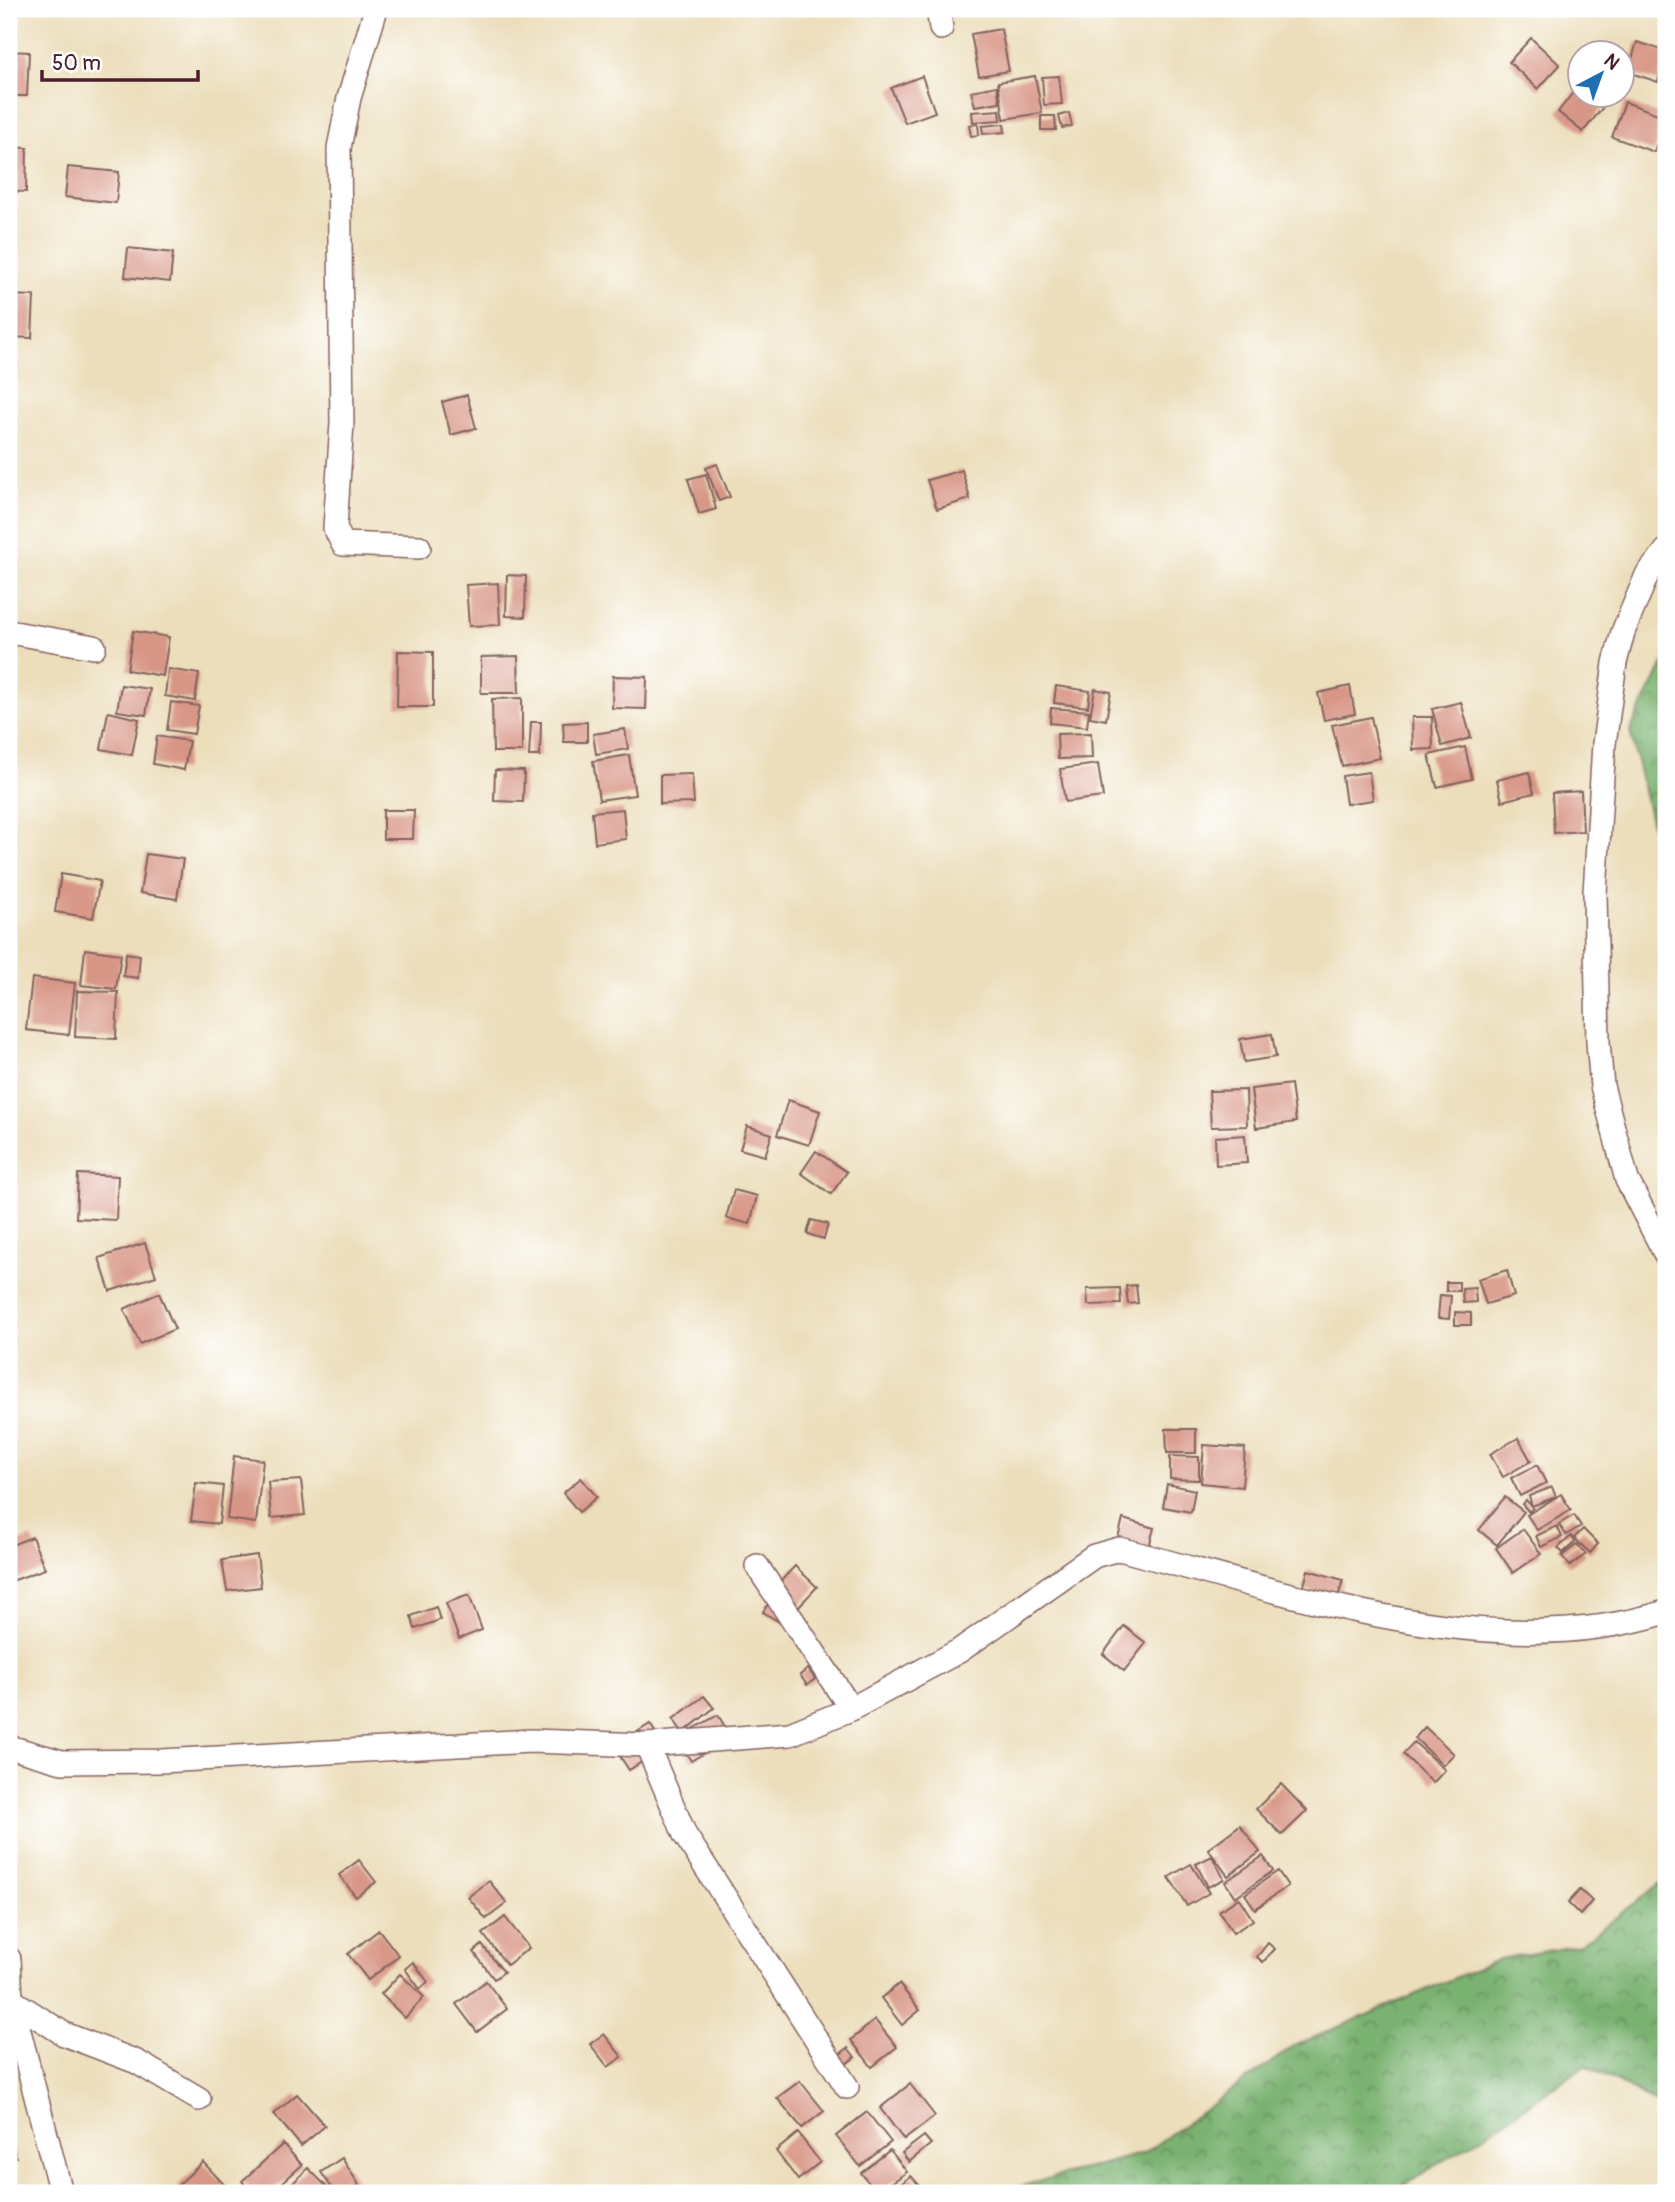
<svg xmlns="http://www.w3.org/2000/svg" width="1675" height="2202" viewBox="0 0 1675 2202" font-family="Pangolin,sans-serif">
	<defs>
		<pattern id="forest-crowns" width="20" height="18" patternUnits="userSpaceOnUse" patternTransform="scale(1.75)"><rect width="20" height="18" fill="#7ab271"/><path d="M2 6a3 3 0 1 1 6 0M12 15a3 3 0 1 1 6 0" fill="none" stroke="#66905d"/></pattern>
	</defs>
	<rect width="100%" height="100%" fill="#fff"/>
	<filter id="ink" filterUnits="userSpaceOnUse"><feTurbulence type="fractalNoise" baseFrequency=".0143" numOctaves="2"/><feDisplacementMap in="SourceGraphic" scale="14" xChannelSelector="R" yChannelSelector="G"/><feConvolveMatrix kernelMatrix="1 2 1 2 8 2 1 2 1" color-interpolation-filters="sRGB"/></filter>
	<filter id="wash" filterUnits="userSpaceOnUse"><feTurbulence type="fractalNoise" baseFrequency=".00686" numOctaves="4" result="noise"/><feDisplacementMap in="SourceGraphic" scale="28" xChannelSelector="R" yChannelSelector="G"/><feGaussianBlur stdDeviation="1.57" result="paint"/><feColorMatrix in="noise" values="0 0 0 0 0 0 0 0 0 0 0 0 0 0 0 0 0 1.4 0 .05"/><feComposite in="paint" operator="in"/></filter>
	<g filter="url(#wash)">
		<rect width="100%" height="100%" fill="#ecdebb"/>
		<g fill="url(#forest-crowns)" stroke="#62684e" stroke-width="2">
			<path d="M 1666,658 L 1666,866 L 1662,868 L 1630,731 Z"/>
			<path d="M 1666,1879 L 1666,2108 L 1585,2065 L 1476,2141 L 1390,2193 L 995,2193 L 1144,2153 L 1294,2046 L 1499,1959 L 1580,1945 Z"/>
		</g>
		<g id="blocks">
			<g fill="#d89686">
				<path d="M 1142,9 L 1164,9 L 1164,13 L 1143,15 Z"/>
				<path d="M 1001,29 L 1009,71 L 979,76 L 971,34 Z"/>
				<path d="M 1531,38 L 1560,65 L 1538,89 L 1509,62 Z"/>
				<path d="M 1637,42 L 1666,51 L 1658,82 L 1628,72 Z"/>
				<path d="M 9,51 L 29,52 L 27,96 L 9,96 Z"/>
				<path d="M 922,76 L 935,112 L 905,123 L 891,88 Z"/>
				<path d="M 1035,76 L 1042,113 L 1004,119 L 998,82 Z"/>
				<path d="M 1059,76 L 1062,104 L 1044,105 L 1042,77 Z"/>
				<path d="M 997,86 L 1000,102 L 975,106 L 971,91 Z"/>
				<path d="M 1578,86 L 1580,94 L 1589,94 L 1604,106 L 1583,132 L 1558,112 Z"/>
				<path d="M 1625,102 L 1666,117 L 1654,152 L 1612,137 Z"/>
				<path d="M 1000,110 L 1001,120 L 973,122 L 972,112 Z"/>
				<path d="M 1069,113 L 1072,126 L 1062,128 L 1059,116 Z"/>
				<path d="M 1041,116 L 1055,116 L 1056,130 L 1041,130 Z"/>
				<path d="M 978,124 L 979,135 L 971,136 L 969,125 Z"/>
				<path d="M 1004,124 L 1005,132 L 983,134 L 982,126 Z"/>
				<path d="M 9,147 L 27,148 L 26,192 L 9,191 Z"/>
				<path d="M 68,167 L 119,172 L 116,203 L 65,197 Z"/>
				<path d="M 128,248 L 173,253 L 170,282 L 125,277 Z"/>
				<path d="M 9,295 L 34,296 L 32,338 L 9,337 Z"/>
				<path d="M 467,395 L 476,428 L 451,435 L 442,402 Z"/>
				<path d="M 717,464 L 730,497 L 719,501 L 706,468 Z"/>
				<path d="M 962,470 L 970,499 L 937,509 L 927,480 Z"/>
				<path d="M 706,474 L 716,509 L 699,514 L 688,479 Z"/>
				<path d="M 507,575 L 526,576 L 525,617 L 506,616 Z"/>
				<path d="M 498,583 L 500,625 L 469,626 L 466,585 Z"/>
				<path d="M 133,631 L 169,637 L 163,676 L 127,670 Z"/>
				<path d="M 398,651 L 433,652 L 433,707 L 397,707 Z"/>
				<path d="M 518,656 L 519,693 L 481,693 L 481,657 Z"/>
				<path d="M 168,669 L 199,674 L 195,701 L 165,696 Z"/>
				<path d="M 613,676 L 647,677 L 646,709 L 612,708 Z"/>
				<path d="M 121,685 L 150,689 L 146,715 L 117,711 Z"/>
				<path d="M 1056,686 L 1090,691 L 1088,707 L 1054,703 Z"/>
				<path d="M 1350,686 L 1355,714 L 1324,720 L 1318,693 Z"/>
				<path d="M 1095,689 L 1111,692 L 1106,720 L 1090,717 Z"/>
				<path d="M 522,698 L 522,752 L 493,752 L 492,699 Z"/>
				<path d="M 171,702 L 199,706 L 194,734 L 167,730 Z"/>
				<path d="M 1461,702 L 1471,738 L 1442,746 L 1432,709 Z"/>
				<path d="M 1051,708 L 1089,711 L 1087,727 L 1050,723 Z"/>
				<path d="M 108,712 L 139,719 L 132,755 L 101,749 Z"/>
				<path d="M 1371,717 L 1380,758 L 1342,766 L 1332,725 Z"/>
				<path d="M 1412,717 L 1432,717 L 1433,749 L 1413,750 Z"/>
				<path d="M 531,722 L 541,722 L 540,756 L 529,756 Z"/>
				<path d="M 587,722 L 587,742 L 564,742 L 563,723 Z"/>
				<path d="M 625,729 L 628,749 L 596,754 L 593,734 Z"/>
				<path d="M 1091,733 L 1092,758 L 1058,759 L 1057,734 Z"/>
				<path d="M 157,736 L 189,741 L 184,770 L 153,764 Z"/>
				<path d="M 1465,747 L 1472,779 L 1437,787 L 1429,755 Z"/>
				<path d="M 629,755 L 635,795 L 599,800 L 593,761 Z"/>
				<path d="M 1098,764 L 1103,797 L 1065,802 L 1060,769 Z"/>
				<path d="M 495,770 L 524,771 L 523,802 L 494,801 Z"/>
				<path d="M 1369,772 L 1373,800 L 1346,804 L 1342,776 Z"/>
				<path d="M 1529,772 L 1534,793 L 1502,801 L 1497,780 Z"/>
				<path d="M 692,774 L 694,803 L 660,804 L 660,775 Z"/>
				<path d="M 1581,791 L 1583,831 L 1554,833 L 1552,793 Z"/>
				<path d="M 623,809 L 626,839 L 595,843 L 592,812 Z"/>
				<path d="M 383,810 L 414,810 L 413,839 L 383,839 Z"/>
				<path d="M 146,854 L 183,859 L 177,899 L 140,893 Z"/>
				<path d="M 61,874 L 100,881 L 93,918 L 55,912 Z"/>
				<path d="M 85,949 L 121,954 L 116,989 L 81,985 Z"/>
				<path d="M 126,953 L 140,955 L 138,978 L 123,976 Z"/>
				<path d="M 32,978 L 75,983 L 69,1035 L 26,1030 Z"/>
				<path d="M 77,991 L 118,992 L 116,1039 L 75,1037 Z"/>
				<path d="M 1272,1034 L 1276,1057 L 1244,1062 L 1240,1039 Z"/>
				<path d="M 1291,1084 L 1296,1122 L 1256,1128 L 1251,1089 Z"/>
				<path d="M 1246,1090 L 1247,1126 L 1211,1127 L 1209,1091 Z"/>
				<path d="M 788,1100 L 820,1111 L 809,1145 L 777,1135 Z"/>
				<path d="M 747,1126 L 772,1134 L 765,1156 L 740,1149 Z"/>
				<path d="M 1245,1135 L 1247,1163 L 1216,1165 L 1215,1137 Z"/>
				<path d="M 816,1151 L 847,1172 L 831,1194 L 801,1173 Z"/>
				<path d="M 78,1174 L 118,1176 L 116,1220 L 76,1218 Z"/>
				<path d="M 734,1190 L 757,1196 L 750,1224 L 726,1218 Z"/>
				<path d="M 811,1220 L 828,1224 L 824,1239 L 807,1234 Z"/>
				<path d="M 145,1243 L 156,1276 L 110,1291 L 99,1258 Z"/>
				<path d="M 1507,1270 L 1514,1296 L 1486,1304 L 1478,1279 Z"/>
				<rect x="1446" y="1282" width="13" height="9"/>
				<path d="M 1136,1285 L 1138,1303 L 1128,1304 L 1126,1286 Z"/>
				<path d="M 1120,1288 L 1121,1304 L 1088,1305 L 1087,1289 Z"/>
				<path d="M 1475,1288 L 1476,1302 L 1463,1303 L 1462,1289 Z"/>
				<path d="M 159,1293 L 175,1329 L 140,1344 L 124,1309 Z"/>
				<path d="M 1440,1295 L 1451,1296 L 1449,1319 L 1438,1318 Z"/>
				<path d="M 1455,1312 L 1471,1313 L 1471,1325 L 1455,1325 Z"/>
				<path d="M 1166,1429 L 1196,1429 L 1196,1453 L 1167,1453 Z"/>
				<path d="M 1518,1438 L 1531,1461 L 1503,1477 L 1490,1454 Z"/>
				<path d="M 1204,1445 L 1245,1448 L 1242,1487 L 1201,1483 Z"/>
				<path d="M 234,1456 L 263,1460 L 256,1523 L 227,1519 Z"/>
				<path d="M 1170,1456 L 1199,1457 L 1199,1480 L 1170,1479 Z"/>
				<path d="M 1537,1465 L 1546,1483 L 1520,1496 L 1511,1478 Z"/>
				<path d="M 581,1478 L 597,1497 L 579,1512 L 563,1493 Z"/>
				<path d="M 301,1480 L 305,1515 L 271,1518 L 268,1482 Z"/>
				<path d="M 196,1483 L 223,1486 L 219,1524 L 191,1521 Z"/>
				<path d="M 1167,1484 L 1195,1490 L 1191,1512 L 1163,1507 Z"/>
				<path d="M 1552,1487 L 1556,1497 L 1532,1506 L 1529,1496 Z"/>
				<path d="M 1561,1494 L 1571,1510 L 1537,1530 L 1527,1515 Z"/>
				<path d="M 1505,1497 L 1524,1512 L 1497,1545 L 1479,1530 Z"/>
				<path d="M 1526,1500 L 1533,1508 L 1529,1512 L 1522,1504 Z"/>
				<path d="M 1574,1515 L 1581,1526 L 1566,1535 L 1559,1524 Z"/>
				<path d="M 1123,1519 L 1154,1528 L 1146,1558 L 1115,1549 Z"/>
				<path d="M 1557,1526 L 1562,1537 L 1541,1547 L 1536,1536 Z"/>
				<path d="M 1523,1529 L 1541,1554 L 1513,1573 L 1496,1548 Z"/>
				<path d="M 1583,1529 L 1598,1544 L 1590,1553 L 1574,1538 Z"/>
				<path d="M 1571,1536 L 1575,1542 L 1563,1553 L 1558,1548 Z"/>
				<path d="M 32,1537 L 45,1569 L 9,1582 L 9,1546 Z"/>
				<path d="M 1577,1544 L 1586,1554 L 1570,1566 L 1562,1556 Z"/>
				<path d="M 257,1555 L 261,1587 L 227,1591 L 222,1560 Z"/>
				<path d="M 795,1566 L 817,1587 L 798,1607 L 776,1586 Z"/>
				<path d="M 1308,1570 L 1343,1580 L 1338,1598 L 1303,1589 Z"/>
				<path d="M 469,1595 L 482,1630 L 459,1639 L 446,1603 Z"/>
				<path d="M 773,1596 L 786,1626 L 763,1612 Z"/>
				<path d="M 436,1607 L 440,1620 L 415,1629 L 411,1616 Z"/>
				<path d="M 1124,1626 L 1146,1643 L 1124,1671 L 1103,1654 Z"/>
				<path d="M 808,1669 L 815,1679 L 807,1685 L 800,1675 Z"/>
				<path d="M 704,1696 L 714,1708 L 683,1733 L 673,1719 Z"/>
				<path d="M 718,1715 L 731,1737 L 691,1761 L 677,1738 Z"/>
				<path d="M 650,1724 L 665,1747 L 629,1770 L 614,1747 Z"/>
				<path d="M 1425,1727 L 1454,1754 L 1443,1765 L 1415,1738 Z"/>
				<path d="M 1414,1742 L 1445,1770 L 1433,1783 L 1403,1754 Z"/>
				<path d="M 1281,1784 L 1307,1811 L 1282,1835 L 1256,1809 Z"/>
				<path d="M 1240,1825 L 1260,1852 L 1228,1876 L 1208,1849 Z"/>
				<path d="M 1212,1856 L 1224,1879 L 1208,1887 L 1196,1864 Z"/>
				<path d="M 1263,1856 L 1273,1871 L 1235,1897 L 1225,1882 Z"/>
				<path d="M 359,1860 L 376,1882 L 356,1897 L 339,1875 Z"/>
				<path d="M 1191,1864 L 1209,1893 L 1187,1906 L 1169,1877 Z"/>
				<path d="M 1278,1871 L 1288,1886 L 1255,1909 L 1245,1894 Z"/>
				<path d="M 489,1881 L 507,1903 L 486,1919 L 468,1897 Z"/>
				<path d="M 1580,1890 L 1592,1901 L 1580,1915 L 1568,1903 Z"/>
				<path d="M 1239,1898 L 1253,1920 L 1233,1933 L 1219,1911 Z"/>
				<path d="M 505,1917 L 529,1948 L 507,1965 L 483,1934 Z"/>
				<path d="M 379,1930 L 399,1956 L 368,1980 L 348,1954 Z"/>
				<path d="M 1268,1943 L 1275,1949 L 1263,1962 L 1257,1957 Z"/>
				<path d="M 482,1945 L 504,1972 L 494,1979 L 474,1952 Z"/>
				<path d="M 413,1962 L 428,1982 L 420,1989 L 405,1969 Z"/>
				<path d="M 400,1974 L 424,1997 L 405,2018 L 381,1994 Z"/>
				<path d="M 486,1981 L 507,2009 L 477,2032 L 456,2004 Z"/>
				<path d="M 899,1984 L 920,2010 L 902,2025 L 881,1998 Z"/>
				<path d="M 875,2020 L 897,2047 L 872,2067 L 851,2040 Z"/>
				<path d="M 604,2034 L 622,2057 L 608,2067 L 590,2044 Z"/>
				<path d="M 848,2048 L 855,2057 L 846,2064 L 839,2055 Z"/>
				<path d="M 800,2081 L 824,2111 L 802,2128 L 777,2098 Z"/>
				<path d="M 910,2084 L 935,2116 L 904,2140 L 880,2108 Z"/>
				<path d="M 297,2094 L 325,2126 L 301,2146 L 274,2114 Z"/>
				<path d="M 867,2112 L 891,2142 L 860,2166 L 836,2136 Z"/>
				<path d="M 798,2133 L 820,2162 L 798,2180 L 776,2151 Z"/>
				<path d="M 9,2135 L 16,2157 L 9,2159 Z"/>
				<path d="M 924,2136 L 931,2144 L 909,2162 L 902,2153 Z"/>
				<path d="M 283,2144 L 302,2165 L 271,2193 L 252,2193 L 242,2181 Z"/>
				<path d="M 890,2150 L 907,2172 L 877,2193 L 861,2173 Z"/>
				<path d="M 342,2158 L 359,2185 L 345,2193 L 335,2193 L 321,2172 Z"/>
				<path d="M 203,2162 L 232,2193 L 184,2193 L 177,2186 Z"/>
				<path d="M 308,2168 L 328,2188 L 323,2193 L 283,2193 Z"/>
				<path d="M 911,2176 L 919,2185 L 909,2193 L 889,2193 Z"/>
			</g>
		</g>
	</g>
	<g filter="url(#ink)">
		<use href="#blocks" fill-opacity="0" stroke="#83625d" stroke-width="2"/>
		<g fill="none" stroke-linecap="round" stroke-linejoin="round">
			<defs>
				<g id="minor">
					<path d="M 376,9 L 349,98 L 339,148 L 342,423 L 335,528 L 343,544 L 419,547"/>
					<path d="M 938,9 L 941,28"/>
					<path d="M 1666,551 L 1647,575 L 1623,632 L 1615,663 L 1604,744 L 1595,893 L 1598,1042 L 1602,1086 L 1627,1180 L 1666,1255"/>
					<path d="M 9,632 L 94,647"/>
					<path d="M 757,1566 L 851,1709"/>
					<path d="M 647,1745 L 685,1835 L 847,2087"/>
					<path d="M 9,1747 L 62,1762 L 161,1761 L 531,1741 L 647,1745 L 790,1734 L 851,1709 L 959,1651 L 1094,1556 L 1119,1549 C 1291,1593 1490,1667 1666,1612"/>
					<path d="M 9,1959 L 11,2000 L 61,2193"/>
					<path d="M 11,2000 L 64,2034 L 137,2062 L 199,2099"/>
				</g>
			</defs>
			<use href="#minor" stroke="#83625d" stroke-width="26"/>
			<use href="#minor" stroke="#fff" stroke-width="23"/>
		</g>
	</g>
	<rect width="1675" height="2202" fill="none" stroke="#fff" stroke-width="35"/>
	<g transform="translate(1601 74) rotate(41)"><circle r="33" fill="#ffffff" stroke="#b7a5aa" stroke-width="2"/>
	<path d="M0-5L12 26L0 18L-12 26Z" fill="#1f6fb2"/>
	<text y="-10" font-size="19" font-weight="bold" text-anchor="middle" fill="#4a1f2b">N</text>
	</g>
	<path d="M42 70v10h156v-10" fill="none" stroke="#4a1f2b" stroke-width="3.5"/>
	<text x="52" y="70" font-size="21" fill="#4a1f2b" stroke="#ffffff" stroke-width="5" paint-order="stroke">50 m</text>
</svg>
